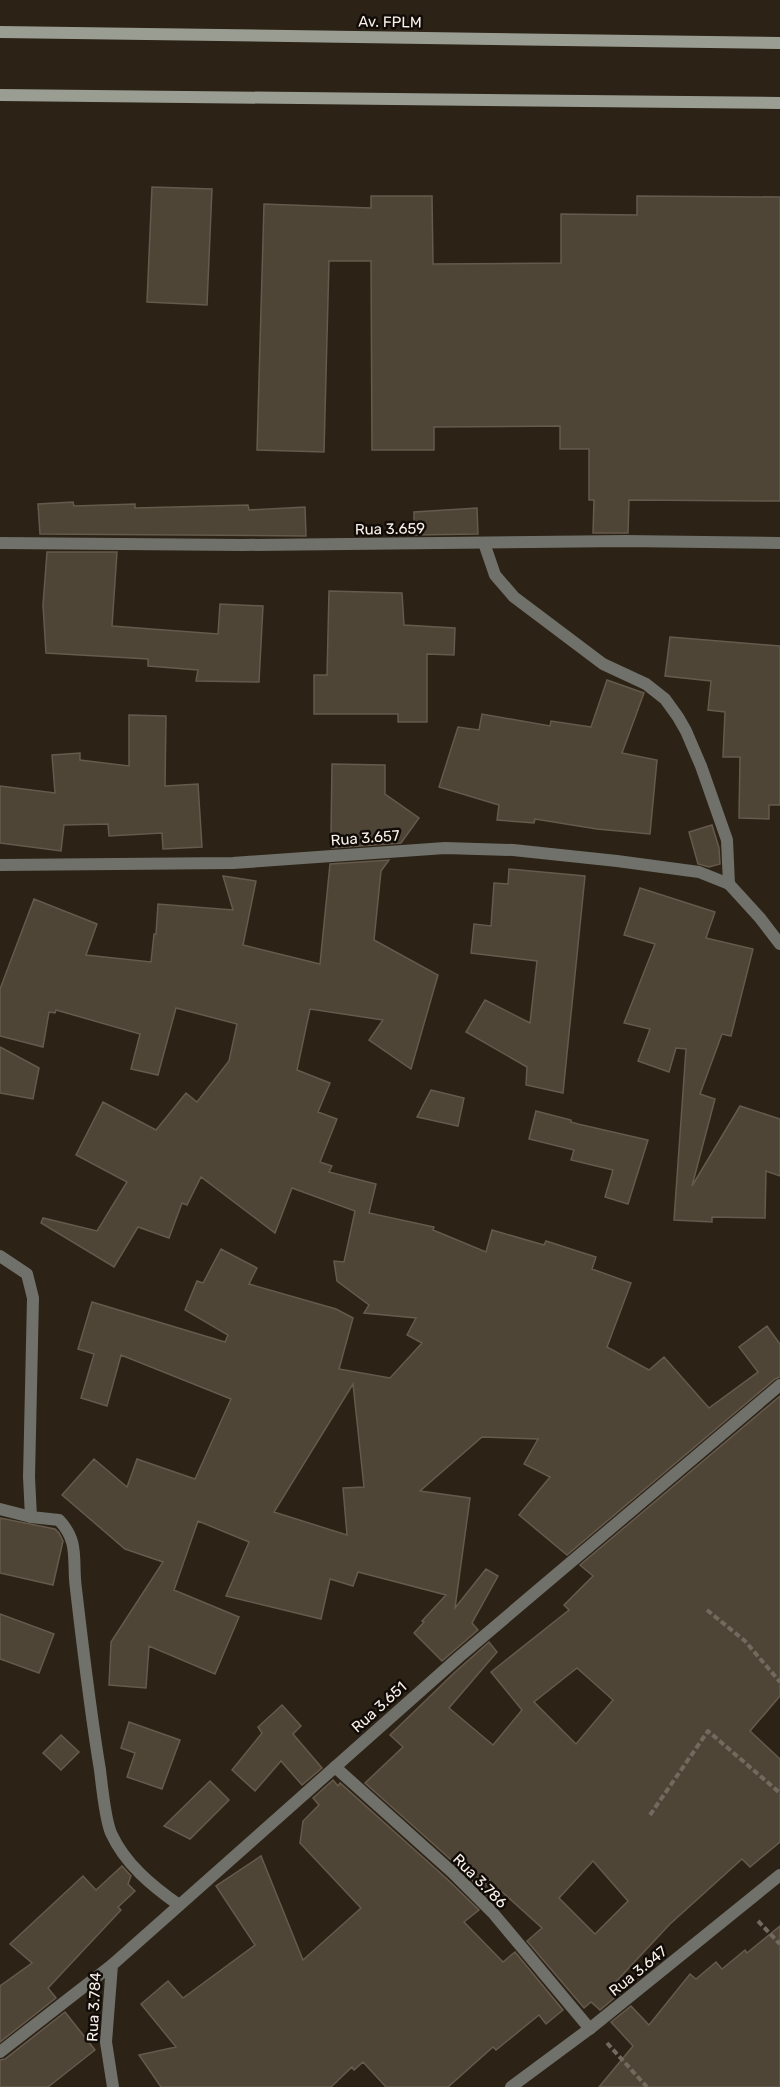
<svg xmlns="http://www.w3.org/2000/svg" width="780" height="2087" viewBox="0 0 780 2087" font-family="Rubik,sans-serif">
	<rect width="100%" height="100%" fill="#2c2216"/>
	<g fill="#4f4537" stroke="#655a4c" stroke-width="1.5" fill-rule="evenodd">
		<path d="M 152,187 L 212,189 L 207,305 L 147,302 Z"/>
		<path d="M 371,196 L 432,196 L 433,264 L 561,263 L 561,214 L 637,215 L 637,196 L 780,197 L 780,501 L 629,500 L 628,533 L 593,533 L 594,500 L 589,500 L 589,449 L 560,449 L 560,426 L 434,427 L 434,450 L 372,450 L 371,261 L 329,261 L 324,452 L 257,450 L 264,204 L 371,208 Z"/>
		<path d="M 73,502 L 74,506 L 135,504 L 135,508 L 248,505 L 249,510 L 305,507 L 306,536 L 40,534 L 38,504 Z"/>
		<path d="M 477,508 L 478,534 L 414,535 L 414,512 Z"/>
		<path d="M 47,552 L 117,552 L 112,626 L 218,634 L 220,604 L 263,606 L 259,682 L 196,681 L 198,670 L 148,666 L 148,659 L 46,653 L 43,605 Z"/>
		<path d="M 329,591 L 402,593 L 404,625 L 455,628 L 454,655 L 427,654 L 427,722 L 398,722 L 398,714 L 314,714 L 314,675 L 327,675 Z"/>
		<path d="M 670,637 L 780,646 L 780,805 L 769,805 L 769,819 L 739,818 L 740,757 L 723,757 L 725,712 L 708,710 L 711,681 L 665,676 Z"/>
		<path d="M 607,680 L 644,693 L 622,753 L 657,760 L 650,834 L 597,829 L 535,819 L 534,823 L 497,820 L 499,805 L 439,787 L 458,727 L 479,730 L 482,714 L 550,726 L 551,721 L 591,727 Z"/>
		<path d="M 129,715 L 166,716 L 165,786 L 198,784 L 202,847 L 163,849 L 162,833 L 109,836 L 108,824 L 64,825 L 61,851 L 0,843 L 0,786 L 55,793 L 52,755 L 80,753 L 80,760 L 129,766 Z"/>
		<path d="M 332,764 L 385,765 L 385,794 L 419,818 L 401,843 L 332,848 L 333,834 L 331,834 Z"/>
		<path d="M 712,825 L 719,848 L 720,864 L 709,867 L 698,864 L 689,832 Z"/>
		<path d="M 389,860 L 381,871 L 374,940 L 438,975 L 411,1069 L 369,1040 L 383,1020 L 310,1009 L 297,1070 L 330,1083 L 318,1112 L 337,1119 L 320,1162 L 332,1166 L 329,1172 L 376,1184 L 369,1213 L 434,1227 L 433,1230 L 486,1252 L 492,1230 L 544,1245 L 546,1241 L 596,1257 L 592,1269 L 631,1283 L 607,1347 L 649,1370 L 664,1357 L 709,1408 L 758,1372 L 739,1347 L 767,1326 L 780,1344 L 780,1377 L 775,1379 L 567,1555 L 519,1515 L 550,1477 L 524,1464 L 538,1439 L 482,1437 L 420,1491 L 470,1498 L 455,1608 L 486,1569 L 498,1576 L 472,1623 L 478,1630 L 442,1661 L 414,1633 L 424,1622 L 422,1621 L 446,1595 L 358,1572 L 353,1586 L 330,1579 L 321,1619 L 226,1596 L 249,1542 L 198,1521 L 174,1590 L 239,1617 L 215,1674 L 149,1646 L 146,1688 L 109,1685 L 111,1642 L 163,1562 L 125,1549 L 62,1495 L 94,1459 L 127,1487 L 137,1459 L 195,1479 L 231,1399 L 121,1355 L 107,1406 L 81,1398 L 94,1354 L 78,1349 L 92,1302 L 225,1342 L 228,1335 L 185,1310 L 197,1281 L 203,1283 L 221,1249 L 257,1268 L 249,1284 L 336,1309 L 353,1318 L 339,1369 L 390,1378 L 422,1343 L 407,1335 L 416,1318 L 364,1313 L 369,1305 L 337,1281 L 334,1261 L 344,1262 L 355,1211 L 292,1188 L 275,1233 L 201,1177 L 187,1205 L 182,1203 L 169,1238 L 138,1227 L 114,1267 L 41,1223 L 43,1218 L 97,1231 L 127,1182 L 76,1155 L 103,1102 L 156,1130 L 186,1093 L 197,1102 L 229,1061 L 237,1024 L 176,1008 L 158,1075 L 131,1069 L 140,1034 L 56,1010 L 55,1013 L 49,1012 L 43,1047 L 0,1036 L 0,989 L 34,899 L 97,924 L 86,955 L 151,962 L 154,934 L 156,934 L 158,904 L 233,910 L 223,876 L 256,881 L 243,945 L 320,964 L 330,864 ZM 353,1384 L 364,1487 L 343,1488 L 347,1535 L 274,1512 Z"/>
		<path d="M 509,869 L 585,876 L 563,1093 L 526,1085 L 527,1067 L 466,1032 L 485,1000 L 530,1023 L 537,961 L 471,953 L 474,924 L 491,926 L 494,883 L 508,884 Z"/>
		<path d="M 640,888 L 715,912 L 706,938 L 753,949 L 731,1036 L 722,1034 L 700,1094 L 715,1099 L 692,1186 L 740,1106 L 780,1119 L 780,1176 L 766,1171 L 765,1218 L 712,1217 L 712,1222 L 674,1220 L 686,1049 L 676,1048 L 669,1072 L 638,1061 L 650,1029 L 624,1023 L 655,944 L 624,935 Z"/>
		<path d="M 0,1047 L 39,1068 L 33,1099 L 0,1093 Z"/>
		<path d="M 431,1090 L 464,1098 L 458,1126 L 417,1117 Z"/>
		<path d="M 536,1111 L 571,1120 L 571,1122 L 578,1124 L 648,1140 L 628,1204 L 605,1197 L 613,1170 L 571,1160 L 574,1150 L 529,1139 Z"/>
		<path d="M 780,1396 L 780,1696 L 750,1731 L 780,1759 L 780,1842 L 750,1867 L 742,1859 L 670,1924 L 612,1986 L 619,1994 L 600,2010 L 591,2002 L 584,2008 L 527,1941 L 542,1928 L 501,1891 L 491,1899 L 458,1866 L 365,1783 L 403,1747 L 390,1735 L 454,1673 L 489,1642 L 497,1652 L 449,1708 L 493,1745 L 522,1710 L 491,1672 L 569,1610 L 564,1605 L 593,1576 L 580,1565 ZM 577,1668 L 613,1700 L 576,1744 L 534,1702 ZM 593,1861 L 628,1901 L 595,1934 L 559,1898 Z"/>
		<path d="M 0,1518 L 55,1529 L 59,1533 L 63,1541 L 53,1585 L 0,1573 Z"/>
		<path d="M 0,1614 L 54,1634 L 39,1673 L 0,1659 Z"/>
		<path d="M 282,1705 L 301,1726 L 293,1734 L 322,1768 L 302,1785 L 281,1761 L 255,1791 L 232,1770 L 262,1733 L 258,1727 Z"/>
		<path d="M 129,1722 L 180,1740 L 162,1789 L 127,1777 L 135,1753 L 121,1748 Z"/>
		<path d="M 61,1735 L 79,1752 L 61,1770 L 43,1753 Z"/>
		<path d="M 333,1780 L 338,1786 L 340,1783 L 446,1878 L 479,1910 L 464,1922 L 503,1962 L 515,1952 L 563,2010 L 546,2024 L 539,2015 L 496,2050 L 493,2047 L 448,2087 L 386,2087 L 363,2062 L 354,2070 L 352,2067 L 331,2087 L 161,2087 L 139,2055 L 176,2047 L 141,2004 L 168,1981 L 183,1998 L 255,1945 L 216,1886 L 261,1856 L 303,1960 L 361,1908 L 300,1843 L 303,1821 L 319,1805 L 313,1798 Z"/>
		<path d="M 210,1781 L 229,1800 L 190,1839 L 164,1826 Z"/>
		<path d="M 122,1866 L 131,1876 L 128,1884 L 135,1891 L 118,1907 L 121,1910 L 48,1988 L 56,1998 L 0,2042 L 0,1986 L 32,1963 L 10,1944 L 83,1876 L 96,1890 Z"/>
		<path d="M 780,1926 L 780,2087 L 599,2087 L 633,2046 L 611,2022 L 631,2006 L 649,2025 L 690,1974 L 696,1979 L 716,1962 L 722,1969 L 745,1950 L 747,1953 Z"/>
		<path d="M 65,2012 L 95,2050 L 48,2087 L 0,2087 L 0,2060 L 5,2059 Z"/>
	</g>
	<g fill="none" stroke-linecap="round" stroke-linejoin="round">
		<g stroke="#736a5f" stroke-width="4" stroke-dasharray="6 3" stroke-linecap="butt">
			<path d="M 707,1610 L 745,1641 L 780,1682"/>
			<path d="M 650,1815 L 708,1731 L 780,1793"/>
			<path d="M 758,1921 L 780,1944"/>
			<path d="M 607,2043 L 647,2087"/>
		</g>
		<g stroke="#6f716a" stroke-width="12">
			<path d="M 0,543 L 243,545 L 625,541 L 780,543"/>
			<path d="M 484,543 L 495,575 L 514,597 L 603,664 L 646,684 L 665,699 L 678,717 L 686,731 L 701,766 L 727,840 L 729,884"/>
			<path d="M 0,865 L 233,863 L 445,848 L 513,850 L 617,861 L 699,872 L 729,884 L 760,918 L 780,944"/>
			<path d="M 0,1256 L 27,1274 L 33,1298 L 29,1477 L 31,1517 L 59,1520 C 80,1542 72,1561 76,1589 C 83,1649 90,1710 100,1770 C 102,1786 105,1819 111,1833 C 125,1864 152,1886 179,1905"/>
			<path d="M 0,1509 L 31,1517"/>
			<path d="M 335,1767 L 452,1872 L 493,1913 L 590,2029"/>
			<path d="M 112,1965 L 106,2042 L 113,2087"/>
			<path d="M 0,2052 L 112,1965 L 459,1657 L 780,1385"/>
			<path d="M 511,2087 L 592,2027 L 780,1875"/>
		</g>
		<g stroke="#9a9e92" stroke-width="12">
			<path d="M 0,32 L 780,43"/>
			<path d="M 0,95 L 780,103"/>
		</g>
	</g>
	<g text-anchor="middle" stroke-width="5" stroke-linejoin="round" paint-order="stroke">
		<g font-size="15" fill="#f9f1ea" stroke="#110c08">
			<text transform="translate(390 22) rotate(1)" y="5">Av. FPLM</text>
			<text transform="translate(390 529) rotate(-1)" y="5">Rua 3.659</text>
			<text transform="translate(365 838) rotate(-4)" y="5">Rua 3.657</text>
			<text transform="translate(379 1707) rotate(-42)" y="5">Rua 3.651</text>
			<text transform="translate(480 1881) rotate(45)" y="5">Rua 3.786</text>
			<text transform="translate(638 1971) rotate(-39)" y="5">Rua 3.647</text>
			<text transform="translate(94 2007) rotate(-87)" y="5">Rua 3.784</text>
		</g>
	</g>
</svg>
